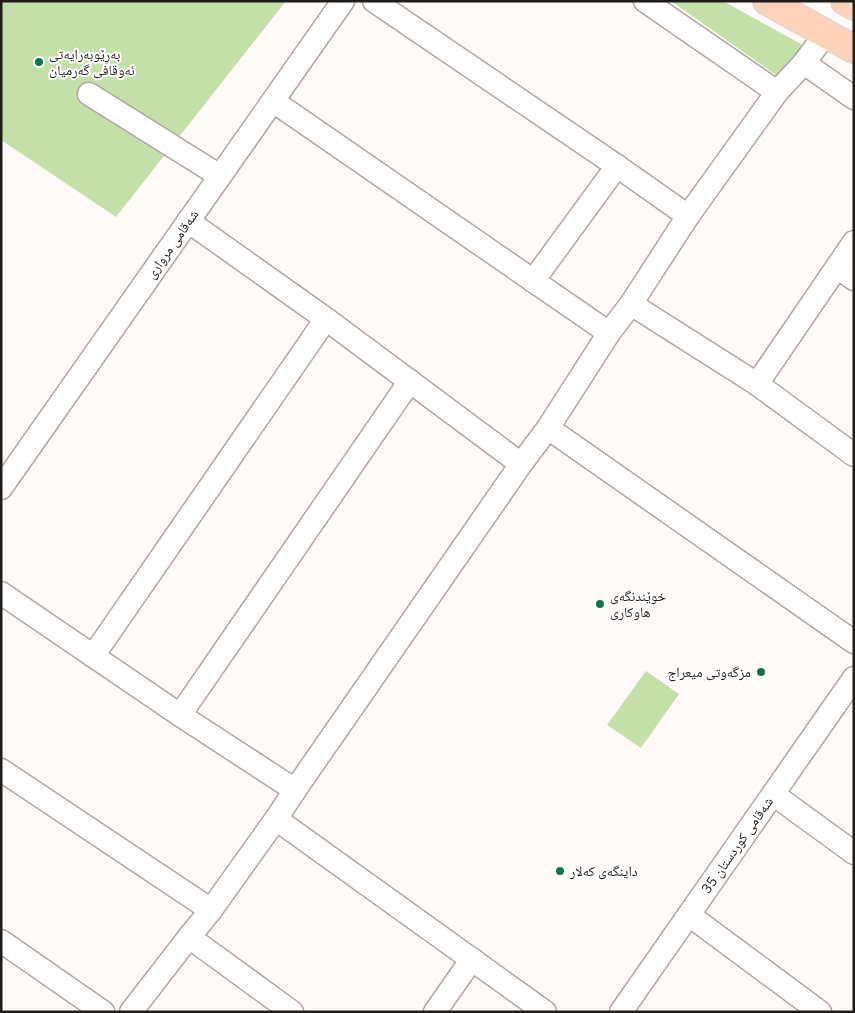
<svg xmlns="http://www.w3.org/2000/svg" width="855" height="1013" viewBox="0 0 855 1013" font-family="'IBM Plex Sans','Noto Naskh Arabic',sans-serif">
	<rect width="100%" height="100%" fill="#fffbf9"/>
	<g fill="#c4e0a9">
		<path d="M 1,1 L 286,1 L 116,217 L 1,140 Z"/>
		<path d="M 671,1 L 723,1 L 808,48 L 783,80 Z"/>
		<path d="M 646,671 L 679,694 L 641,748 L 607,725 Z"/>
	</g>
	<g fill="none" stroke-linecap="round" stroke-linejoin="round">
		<defs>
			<g id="minor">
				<path d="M 374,1 L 617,166 L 688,216"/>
				<path d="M 645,1 L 777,92"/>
				<path d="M 804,63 L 854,98"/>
				<path d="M 89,94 L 220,176"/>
				<path d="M 273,101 L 609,333"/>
				<path d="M 188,221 L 326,319 L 521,464"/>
				<path d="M 837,267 L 854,279"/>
				<path d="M 533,281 L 617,166"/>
				<path d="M 631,304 L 757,384 L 854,455"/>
				<path d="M 757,384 L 854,242"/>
				<path d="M 548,428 L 854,642"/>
				<path d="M 1,488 L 343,1"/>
				<path d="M 1,593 L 180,715 L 295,790"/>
				<path d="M 93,656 L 326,319"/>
				<path d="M 180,715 L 410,381"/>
				<path d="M 1,770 L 211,910"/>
				<path d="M 773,794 L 854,853"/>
				<path d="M 276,819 L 545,1012"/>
				<path d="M 689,915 L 820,1012"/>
				<path d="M 189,937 L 292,1012"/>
				<path d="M 1,941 L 103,1012"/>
				<path d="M 131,1012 L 189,937 L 211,910 L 276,819 L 295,790 L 521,464 L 548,428 L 609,333 L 631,304 L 688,216 L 777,92 L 804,63 L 818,44 L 823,32"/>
				<path d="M 435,1012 L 472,959"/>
				<path d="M 621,1012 L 854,678"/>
			</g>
			<g id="major">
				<path d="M 767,1 L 854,49"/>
				<path d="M 845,1 L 854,6"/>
			</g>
		</defs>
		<use href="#minor" stroke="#b0a5a1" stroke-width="25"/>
		<use href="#major" stroke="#d7d6d6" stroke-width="30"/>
		<use href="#minor" stroke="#fff" stroke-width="22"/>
		<use href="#major" stroke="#fcd3b9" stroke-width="28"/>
	</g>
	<g fill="#0c754e" stroke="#fff" stroke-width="2">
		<circle cx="39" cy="62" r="5"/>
		<circle cx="600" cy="604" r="5"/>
		<circle cx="761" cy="672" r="5"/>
		<circle cx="560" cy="871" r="5"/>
	</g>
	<g text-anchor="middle" stroke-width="4" stroke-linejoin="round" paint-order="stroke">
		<g font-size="14" fill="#201c1a" stroke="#fff" text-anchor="start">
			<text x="49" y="59">بەڕێوبەرایەتی<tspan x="49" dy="16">ئەوقافی گەرمیان</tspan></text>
			<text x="610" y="601">خوێندنگەی<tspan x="610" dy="16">هاوکاری</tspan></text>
			<text x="751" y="677" text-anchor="end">مزگەوتی میعراج</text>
			<text x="570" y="876">داینگەی کەلار</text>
		</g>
		<g font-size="14" fill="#201c1a" stroke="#fff">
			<text transform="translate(172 244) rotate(-55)" y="5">شەقامی مرواری</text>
			<text transform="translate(737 845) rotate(-55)" y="5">شەقامی کوردستان 35</text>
		</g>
	</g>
	<rect width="855" height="1013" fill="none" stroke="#201c1a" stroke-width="5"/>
</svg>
